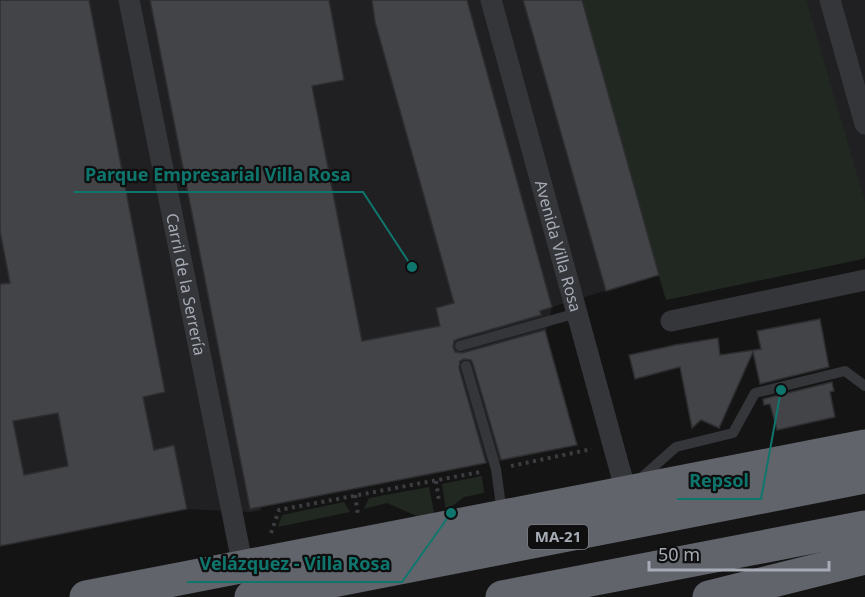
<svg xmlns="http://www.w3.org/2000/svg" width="865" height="597" viewBox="0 0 865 597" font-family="'Noto Sans',sans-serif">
	<rect width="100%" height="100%" fill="#141415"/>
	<path fill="#202022" d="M 0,0 L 865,0 L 865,258 L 666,300 L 658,275 L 552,307 L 546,332 L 577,445 L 261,507 L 261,510 L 251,512 L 187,509 L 0,546 Z"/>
	<g fill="#202821">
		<path d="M 582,0 L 806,0 L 865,202 L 865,255 L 863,259 L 666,300 Z"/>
		<path d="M 482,476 L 484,493 L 464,497 L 446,511 L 442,484 Z"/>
		<path d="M 429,487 L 435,517 L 421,518 L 387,503 L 364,509 L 369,498 Z"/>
		<path d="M 344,502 L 350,512 L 278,527 L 282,515 Z"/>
	</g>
	<g fill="#434448" stroke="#2e2e31" stroke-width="1.5" fill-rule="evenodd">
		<path d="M 0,0 L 89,0 L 165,392 L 143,397 L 154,450 L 174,445 L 187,509 L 0,546 L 0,284 L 10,283 L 0,231 ZM 58,413 L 68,466 L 24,475 L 13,421 Z"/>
		<path d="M 150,0 L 329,0 L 344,80 L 312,86 L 362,341 L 440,326 L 436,308 L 454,303 L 375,22 L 372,0 L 467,0 L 552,307 L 540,311 L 541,315 L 458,339 L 454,341 L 453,347 L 455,352 L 462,353 L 545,330 L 577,445 L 501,460 L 473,364 L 471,360 L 464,359 L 460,361 L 459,368 L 486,463 L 250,509 Z"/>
		<path d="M 523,0 L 582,0 L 659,275 L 606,291 Z"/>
		<path d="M 820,319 L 829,367 L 760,384 L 753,352 L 719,428 L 701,420 L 692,428 L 680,367 L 635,379 L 629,355 L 675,345 L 718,338 L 720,355 L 761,349 L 757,331 Z"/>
		<path d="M 832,382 L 834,391 L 830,392 L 835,417 L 777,430 L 770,404 L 764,405 L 763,399 Z"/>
	</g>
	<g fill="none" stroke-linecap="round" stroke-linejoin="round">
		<g stroke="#3b3d41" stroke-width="4" stroke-dasharray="3 4.5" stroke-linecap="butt">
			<path d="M 511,466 L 592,449"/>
			<path d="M 436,481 L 439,501"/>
			<path d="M 355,495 L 358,515"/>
			<path d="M 271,533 L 279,510 L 480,472"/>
		</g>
		<g stroke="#35363a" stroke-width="10">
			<path d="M 460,346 L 577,313"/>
			<path d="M 466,366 L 496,469 L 502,513"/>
			<path d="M 640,479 L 676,447 L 733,433 L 755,393 L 845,371 L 865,386"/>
		</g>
		<g stroke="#35363a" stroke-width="21">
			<path id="s1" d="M 129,0 L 243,567"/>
			<path id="s2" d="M 491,0 L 626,492"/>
			<path d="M 830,0 L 865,124"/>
			<path d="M 671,321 L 865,280"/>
		</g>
		<g stroke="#61646b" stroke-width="33">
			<path d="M 86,597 L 865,446"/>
			<path d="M 251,597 L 865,477"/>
			<path d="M 502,597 L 865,527"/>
			<path d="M 709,597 L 865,558"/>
		</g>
	</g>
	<g text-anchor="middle" stroke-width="4.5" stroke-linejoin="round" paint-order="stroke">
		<rect fill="#0f0f10" stroke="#797c84" stroke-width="1.5" x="528" y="525" width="60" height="24" rx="4.5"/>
		<g font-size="15" font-weight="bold" fill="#a6abb5">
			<text x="558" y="542">MA-21</text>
		</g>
		<g font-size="16" fill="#a6abb5" stroke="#0f0f10">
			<text dy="6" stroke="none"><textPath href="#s2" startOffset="255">Avenida Villa Rosa</textPath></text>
			<text dy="6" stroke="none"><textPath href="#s1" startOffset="290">Carril de la Serrería</textPath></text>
		</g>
	</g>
	<path fill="none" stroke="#0f766e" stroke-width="2" d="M412 267L363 192H74M781 390L761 499H677M451 513L402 582H187"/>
	<g fill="#0f766e" stroke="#0f0f10" stroke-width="2">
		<circle cx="412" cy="267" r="6"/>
		<circle cx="781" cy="390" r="6"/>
		<circle cx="451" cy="513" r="6"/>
	</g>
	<g font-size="18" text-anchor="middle" font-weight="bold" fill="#0f766e" stroke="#0f0f10" stroke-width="4.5" stroke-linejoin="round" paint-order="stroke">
		<text x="218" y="181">Parque Empresarial Villa Rosa</text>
		<text x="719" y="487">Repsol</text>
		<text x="295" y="570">Velázquez - Villa Rosa</text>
	</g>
	<path d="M649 561v9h180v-9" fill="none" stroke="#a6abb5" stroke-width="3"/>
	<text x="658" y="561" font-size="18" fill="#a6abb5" stroke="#0f0f10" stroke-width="4.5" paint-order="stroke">50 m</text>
</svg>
